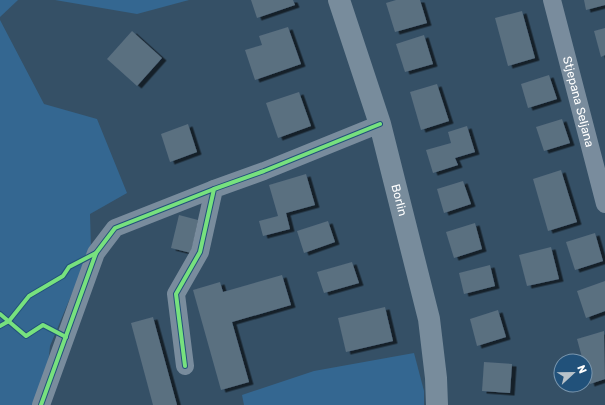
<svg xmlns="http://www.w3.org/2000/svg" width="605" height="405" viewBox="0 0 605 405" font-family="Rubik,sans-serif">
	<defs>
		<filter id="shadow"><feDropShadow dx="4.5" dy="2.5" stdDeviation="0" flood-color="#0009"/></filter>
	</defs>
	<rect width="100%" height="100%" fill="#355066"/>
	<g fill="#346791">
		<path d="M 0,0 L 18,0 L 0,17 Z"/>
		<path d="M 55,0 L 189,0 L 137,14 Z"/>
		<path d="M 0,20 L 44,104 L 97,119 L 127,193 L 90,214 L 91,248 L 50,346 L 45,391 L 39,405 L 0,405 Z"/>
		<path d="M 414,353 L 424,391 L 424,405 L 244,405 L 242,395 L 314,371 Z"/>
	</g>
	<g fill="#5a6f80" filter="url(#shadow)">
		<path d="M 251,0 L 293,0 L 295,5 L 257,18 Z"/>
		<path d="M 396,0 L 420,0 L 427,23 L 395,32 L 386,3 Z"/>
		<path d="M 584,0 L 605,0 L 605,5 L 586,10 Z"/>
		<path d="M 522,11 L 535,58 L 508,66 L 495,18 Z"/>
		<path d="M 288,27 L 301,64 L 255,80 L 245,50 L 262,45 L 259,36 Z"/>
		<path d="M 605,28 L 605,55 L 601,57 L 594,31 Z"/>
		<path d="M 132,31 L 162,58 L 137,86 L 107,59 Z"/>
		<path d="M 424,35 L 433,64 L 405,72 L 396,44 Z"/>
		<path d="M 549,75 L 557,99 L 528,108 L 521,84 Z"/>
		<path d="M 437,84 L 449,121 L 421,130 L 410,92 Z"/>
		<path d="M 299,92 L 311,126 L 278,138 L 266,103 Z"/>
		<path d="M 562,119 L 570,143 L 544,151 L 536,127 Z"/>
		<path d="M 188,124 L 197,152 L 170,162 L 161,134 Z"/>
		<path d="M 467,126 L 475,152 L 455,158 L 458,165 L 433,173 L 426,150 L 451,143 L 448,132 Z"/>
		<path d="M 561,170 L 577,222 L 548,231 L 533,179 Z"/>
		<path d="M 306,174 L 315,205 L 286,213 L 290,229 L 263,236 L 259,221 L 278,216 L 269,185 Z"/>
		<path d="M 463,181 L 471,204 L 444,213 L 437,189 Z"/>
		<path d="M 179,215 L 198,220 L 191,253 L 171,248 Z"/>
		<path d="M 328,221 L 335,242 L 304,253 L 297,231 Z"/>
		<path d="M 475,223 L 482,249 L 454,258 L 446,232 Z"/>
		<path d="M 595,233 L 603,261 L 575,270 L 566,242 Z"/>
		<path d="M 551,247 L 559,279 L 527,286 L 519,255 Z"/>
		<path d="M 352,262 L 359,283 L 324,293 L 317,272 Z"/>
		<path d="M 490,265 L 495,286 L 464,294 L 459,273 Z"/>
		<path d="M 282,275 L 291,305 L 232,322 L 249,382 L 221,390 L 193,290 L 220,282 L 223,292 Z"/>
		<path d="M 605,281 L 605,311 L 586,318 L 577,291 Z"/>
		<path d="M 385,307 L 393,341 L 346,352 L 338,318 Z"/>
		<path d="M 498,310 L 506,337 L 477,346 L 470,319 Z"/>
		<path d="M 153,317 L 177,405 L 153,405 L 131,323 Z"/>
		<path d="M 604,331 L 605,379 L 590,384 L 585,361 L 583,361 L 577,339 Z"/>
		<path d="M 484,362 L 512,364 L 510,393 L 482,391 Z"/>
	</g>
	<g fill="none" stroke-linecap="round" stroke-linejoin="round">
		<g stroke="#798c9d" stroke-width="18">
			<path id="s1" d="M 552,0 L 605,204"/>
			<path d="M 185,366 L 176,294 L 200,252 L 214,189 L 264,171 L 380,124"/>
			<path d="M 41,405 L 96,253 L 115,228 L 214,189"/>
		</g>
		<path stroke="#788c9c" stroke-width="22" id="s2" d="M 339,0 L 380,124 L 429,319 L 436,378 L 437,405"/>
		<defs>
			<g id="cycleway">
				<path d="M 0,314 L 26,336 L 43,325 L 66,337"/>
				<path d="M 0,326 L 9,321 L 29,296 L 63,276 L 69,267 L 96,253"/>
				<path d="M 185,366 L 176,294 L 200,252 L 214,189 L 264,171 L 380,124"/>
				<path d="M 41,405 L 96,253 L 115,228 L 214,189"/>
			</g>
		</defs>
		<use href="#cycleway" stroke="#21517a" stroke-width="6"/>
		<use href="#cycleway" stroke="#77e17e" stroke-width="4"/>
	</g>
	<g text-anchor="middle" stroke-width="3" stroke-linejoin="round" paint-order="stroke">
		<g font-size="12" fill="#fff" stroke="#21517a">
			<text dy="4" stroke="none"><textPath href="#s1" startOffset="105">Stjepana Seljana</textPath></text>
			<text dy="4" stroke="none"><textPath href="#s2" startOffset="209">Borlin</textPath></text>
		</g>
	</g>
	<g transform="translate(573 373) rotate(68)"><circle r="19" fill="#21517a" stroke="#7a97af"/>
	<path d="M0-3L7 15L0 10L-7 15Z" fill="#b8c2c9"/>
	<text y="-6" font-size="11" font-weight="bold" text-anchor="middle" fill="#ffffff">N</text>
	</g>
</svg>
